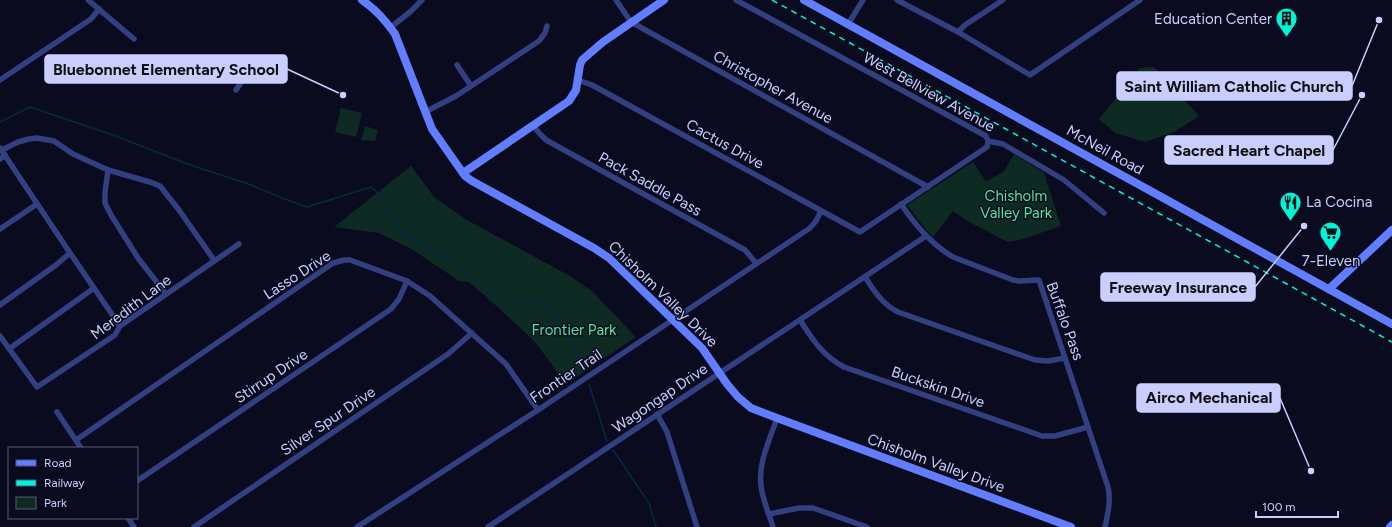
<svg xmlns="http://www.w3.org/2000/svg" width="1392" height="527" viewBox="0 0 1392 527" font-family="Figtree,sans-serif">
	<rect width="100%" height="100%" fill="#0b0b1f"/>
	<g fill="#0d2a23">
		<path d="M 1154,67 L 1199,116 L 1174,132 L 1145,142 L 1115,133 L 1099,119 L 1140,68 Z"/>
		<path d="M 341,108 L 362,113 L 356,137 L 335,132 Z"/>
		<path d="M 365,126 L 378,130 L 375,141 L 361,140 Z"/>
		<path d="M 1014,154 L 1044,173 L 1061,226 L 1020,240 L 1008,242 L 969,222 L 953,211 L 933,237 L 920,222 L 907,205 L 973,162 L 986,182 L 1004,171 Z"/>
		<path d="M 411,166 L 435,198 L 467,220 L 570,276 L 592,291 L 636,337 L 566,384 L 535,342 L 501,310 L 469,282 L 459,281 L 413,250 L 379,233 L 334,227 Z"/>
	</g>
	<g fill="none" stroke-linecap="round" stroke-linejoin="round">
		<g stroke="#072a42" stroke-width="1.5">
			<path d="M 0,122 L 30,107 L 113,135 L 190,165 L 246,183 L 282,198 L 307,207 L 371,187 L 382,196 L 386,209 L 404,234 L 449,260 L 485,287 L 504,306 L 512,308 L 519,302 L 529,297 L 543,301 L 552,312 L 586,366"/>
			<path d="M 589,384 L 607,441"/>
			<path d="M 613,450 L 649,503 L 656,527"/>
		</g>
		<g stroke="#324082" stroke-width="5.5">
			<path d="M 88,0 L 134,39"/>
			<path d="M 616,0 L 631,22 L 928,187"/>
			<path d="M 736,0 L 986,136 L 988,141 L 1003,144 L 1064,180 L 1104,213"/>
			<path d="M 897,0 L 958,32 L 1030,75 L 1140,0"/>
			<path d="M 848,24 L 863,0"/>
			<path d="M 391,27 L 410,12 L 422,0"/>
			<path d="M 958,32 L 965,25 L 1003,0"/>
			<path d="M 457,65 L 471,86"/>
			<path d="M 0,80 L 91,19 L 99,9"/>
			<path d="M 578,80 L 592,85 L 860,232 L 987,147 L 988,141"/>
			<path d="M 236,90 L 242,81 L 250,62 L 254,58"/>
			<path d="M 425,112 L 456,96 L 539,41 L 545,33 L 547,26"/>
			<path d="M 533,125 L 539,133 L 546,140 L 745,250 L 756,263"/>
			<path d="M 0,148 L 70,253 L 120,326"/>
			<path d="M 2,150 L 18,142 L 29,139 L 37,138 L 54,141 L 73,154 L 108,170 L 150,182 L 160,186 L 179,210 L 214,260"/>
			<path d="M 0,159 L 5,155"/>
			<path d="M 108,170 L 105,192 L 105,203 L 111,215 L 138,258 L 166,294"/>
			<path d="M 901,204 C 915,225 931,244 953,257 L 1013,280 L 1019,281 L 1039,280 L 1108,487 C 1111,501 1108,513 1105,527"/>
			<path d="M 0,229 L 37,204"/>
			<path d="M 865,277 C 874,291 882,304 898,312 L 1035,360 L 1048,361 L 1065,358"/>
			<path d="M 0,305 L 56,265 L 70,253"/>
			<path d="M 800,320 C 812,339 823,356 844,367 L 1042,436 L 1055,436 L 1088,427"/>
			<path d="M 0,336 L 37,387 L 115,335 L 120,326 L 239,244"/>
			<path d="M 9,349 L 94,288"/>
			<path d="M 57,412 L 81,448"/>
			<path d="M 657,414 L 667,432 L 697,527"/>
			<path d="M 76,440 L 333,263 L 344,260 L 350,260 L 407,281 L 430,296 L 506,364 L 538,410"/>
			<path d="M 137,481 L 391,309 L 399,299 L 407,281"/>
			<path d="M 769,514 L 799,508 L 813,508 L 867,527"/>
			<path d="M 128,518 L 134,527"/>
			<path d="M 194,527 L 448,354 L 472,333"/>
			<path d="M 357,527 L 538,410 L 810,228 L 816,221 L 821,211"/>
			<path d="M 488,527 L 926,236"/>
			<path d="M 773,527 C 769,513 762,499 761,485 C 758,463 770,439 777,418"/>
		</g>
		<g stroke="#607eff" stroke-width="8">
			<path d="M 362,0 C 375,9 386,21 395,34 L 432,129 L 465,176 L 472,181 L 594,248 L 609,258 L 702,348 L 727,384 L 738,397 L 751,408 L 777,418 L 1071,527"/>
			<path d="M 804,0 L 1392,324"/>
			<path d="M 463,173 L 569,101 L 576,90 L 580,65 L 582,60 L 603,42 L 664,0"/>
			<path d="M 1329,289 L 1392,230"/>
			<path d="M 1390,527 L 1392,525"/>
		</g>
		<path stroke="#00f4d9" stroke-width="1.5" stroke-dasharray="6 5" stroke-linecap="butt" d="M 772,0 L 1392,342"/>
	</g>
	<defs>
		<symbol id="building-pin" viewBox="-11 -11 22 30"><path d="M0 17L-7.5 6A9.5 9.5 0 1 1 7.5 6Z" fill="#00f4d9" stroke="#0b0b1f"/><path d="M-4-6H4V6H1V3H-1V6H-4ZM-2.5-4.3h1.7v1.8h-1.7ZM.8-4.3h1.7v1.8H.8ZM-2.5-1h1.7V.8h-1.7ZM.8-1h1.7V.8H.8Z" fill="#111"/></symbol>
		<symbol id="restaurant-pin" viewBox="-11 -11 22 30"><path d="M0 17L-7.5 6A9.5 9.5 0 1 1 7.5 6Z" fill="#00f4d9" stroke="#0b0b1f"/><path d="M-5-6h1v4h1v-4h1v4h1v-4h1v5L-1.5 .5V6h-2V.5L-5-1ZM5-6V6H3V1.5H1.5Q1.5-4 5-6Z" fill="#111"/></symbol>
		<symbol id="supermarket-pin" viewBox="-11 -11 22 30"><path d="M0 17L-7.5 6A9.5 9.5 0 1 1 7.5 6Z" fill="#00f4d9" stroke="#0b0b1f"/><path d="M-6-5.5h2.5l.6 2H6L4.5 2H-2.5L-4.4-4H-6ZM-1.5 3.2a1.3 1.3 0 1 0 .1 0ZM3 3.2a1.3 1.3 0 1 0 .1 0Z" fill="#111"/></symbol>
	</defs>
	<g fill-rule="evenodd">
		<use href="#building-pin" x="1274" y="6" width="25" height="34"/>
		<use href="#restaurant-pin" x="1278" y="190" width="25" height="34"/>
		<use href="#supermarket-pin" x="1318" y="220" width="25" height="34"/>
	</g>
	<g text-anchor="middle" stroke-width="3" stroke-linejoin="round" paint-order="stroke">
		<g font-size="15" fill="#c9ceff" stroke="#0b0b1f" text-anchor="end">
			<text x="1272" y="24">Education Center</text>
			<text x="1306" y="207" text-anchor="start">La Cocina</text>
			<text x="1331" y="266" text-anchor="middle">7-Eleven</text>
		</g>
		<g font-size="15" fill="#c9ceff" stroke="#0b0b1f">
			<text transform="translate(773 87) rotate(29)" y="5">Christopher Avenue</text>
			<text transform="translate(929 92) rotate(29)" y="5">West Bellview Avenue</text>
			<text transform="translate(725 144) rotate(29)" y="5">Cactus Drive</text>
			<text transform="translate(1105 150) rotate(29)" y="5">McNeil Road</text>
			<text transform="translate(650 184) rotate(29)" y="5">Pack Saddle Pass</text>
			<text transform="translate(297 275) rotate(-33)" y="5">Lasso Drive</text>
			<text transform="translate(663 294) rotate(44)" y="5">Chisholm Valley Drive</text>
			<text transform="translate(131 307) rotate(-37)" y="5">Meredith Lane</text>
			<text transform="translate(1065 321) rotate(70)" y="5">Buffalo Pass</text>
			<text transform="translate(271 376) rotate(-34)" y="5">Stirrup Drive</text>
			<text transform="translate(566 376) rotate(-34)" y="5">Frontier Trail</text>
			<text transform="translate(938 387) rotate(19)" y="5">Buckskin Drive</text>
			<text transform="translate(660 398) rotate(-34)" y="5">Wagongap Drive</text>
			<text transform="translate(328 421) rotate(-34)" y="5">Silver Spur Drive</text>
			<text transform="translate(936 463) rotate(20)" y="5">Chisholm Valley Drive</text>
		</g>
		<g font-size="15" fill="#4ce8a0" stroke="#0b0b1f">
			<text x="1016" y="201">Chisholm<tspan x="1016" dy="17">Valley Park</tspan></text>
			<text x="574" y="335">Frontier Park</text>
		</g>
	</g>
	<path fill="none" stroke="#c9ceff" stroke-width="1.5" d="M343 95L287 69M1379 20L1352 86M1362 95L1333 150M1304 226L1255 287M1311 471L1280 398"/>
	<g fill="#c9ceff" stroke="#0b0b1f" stroke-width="1.5">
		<circle cx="343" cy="95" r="4"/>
		<circle cx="1379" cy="20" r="4"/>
		<circle cx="1362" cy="95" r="4"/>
		<circle cx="1304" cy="226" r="4"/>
		<circle cx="1311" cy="471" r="4"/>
	</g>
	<g fill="#c9ceff" stroke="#c9ceff" stroke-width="1.5">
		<rect x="45" y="55" width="242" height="28" rx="4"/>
		<rect x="1117" y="72" width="235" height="28" rx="4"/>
		<rect x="1165" y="136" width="168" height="28" rx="4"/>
		<rect x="1101" y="273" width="154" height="28" rx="4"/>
		<rect x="1137" y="384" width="143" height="28" rx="4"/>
	</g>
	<g font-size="16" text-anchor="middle" font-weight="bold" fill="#111">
		<text x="166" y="75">Bluebonnet Elementary School</text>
		<text x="1234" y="92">Saint William Catholic Church</text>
		<text x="1249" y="156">Sacred Heart Chapel</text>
		<text x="1178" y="293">Freeway Insurance</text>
		<text x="1209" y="403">Airco Mechanical</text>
	</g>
	<rect x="8" y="447" width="130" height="72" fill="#0b0b1f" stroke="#575979"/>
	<rect x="16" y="460" width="20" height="6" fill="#607eff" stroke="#575979"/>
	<text x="44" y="467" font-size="12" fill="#c9ceff">Road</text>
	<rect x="16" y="480" width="20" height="6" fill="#00f4d9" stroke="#575979"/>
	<text x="44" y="487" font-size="12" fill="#c9ceff">Railway</text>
	<rect x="16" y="497" width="20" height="12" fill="#0d2a23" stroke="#575979"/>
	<text x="44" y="507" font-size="12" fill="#c9ceff">Park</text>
	<path d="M1256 511v6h82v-6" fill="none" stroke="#c9ceff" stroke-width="2"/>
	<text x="1262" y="511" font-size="12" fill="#c9ceff" stroke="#0b0b1f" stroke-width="3" paint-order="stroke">100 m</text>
</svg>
